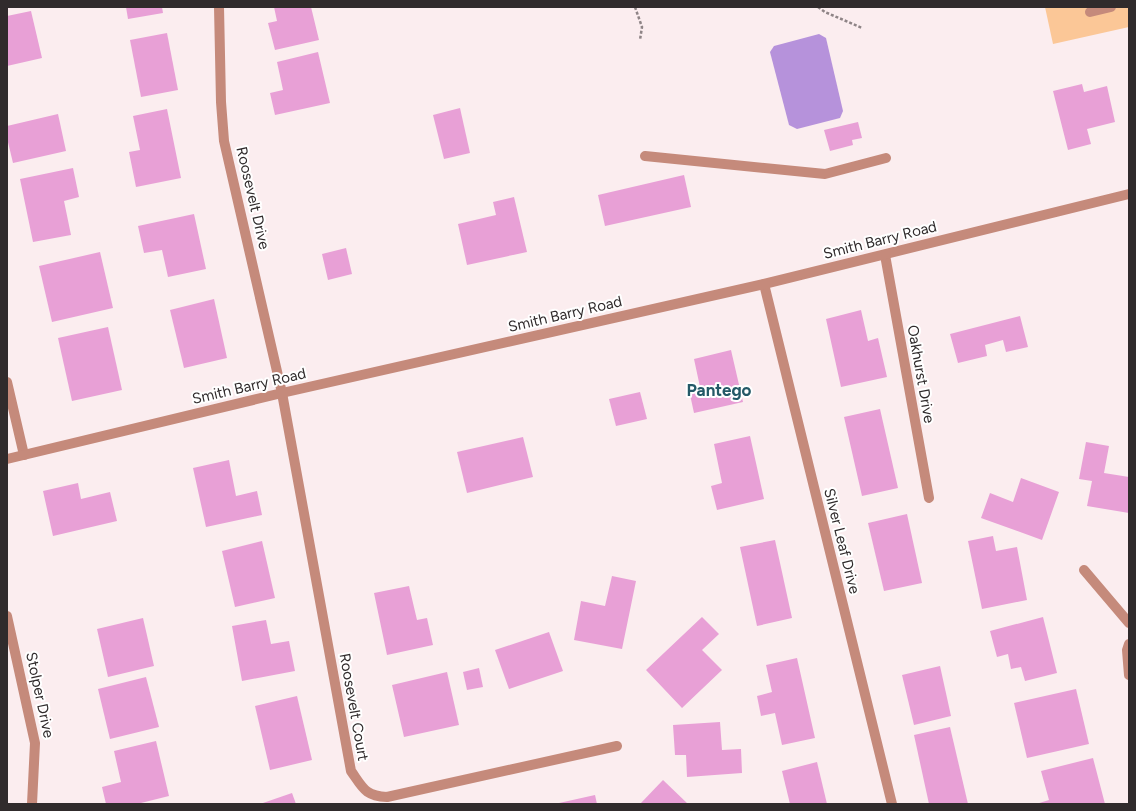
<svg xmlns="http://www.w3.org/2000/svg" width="1136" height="811" viewBox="0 0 1136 811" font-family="Figtree,sans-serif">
	<rect width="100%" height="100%" fill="#fbedef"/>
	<path fill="#fbc797" d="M 1045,7 L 1129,7 L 1129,27 L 1053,44 Z"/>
	<path fill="#b692db" d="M 819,34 L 826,38 L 843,111 L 840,118 L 797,129 L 789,125 L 770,52 L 774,46 Z"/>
	<g fill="#e8a0d6">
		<path d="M 126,7 L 162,7 L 163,13 L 128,19 Z"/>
		<path d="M 274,7 L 311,7 L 319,40 L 275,50 L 268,23 L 277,21 Z"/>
		<path d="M 31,11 L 42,58 L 7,66 L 7,16 Z"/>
		<path d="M 167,33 L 178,90 L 141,97 L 130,40 Z"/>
		<path d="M 318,52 L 330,103 L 275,115 L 270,93 L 283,90 L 277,62 Z"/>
		<path d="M 1082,84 L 1084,92 L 1107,86 L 1115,122 L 1087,129 L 1091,144 L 1068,150 L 1053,91 Z"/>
		<path d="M 460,108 L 470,153 L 444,159 L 433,115 Z"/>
		<path d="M 167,109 L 181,178 L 136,187 L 129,152 L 140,150 L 133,116 Z"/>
		<path d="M 58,114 L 66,151 L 13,163 L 7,138 L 7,126 Z"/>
		<path d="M 858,122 L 862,138 L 852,140 L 853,145 L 830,151 L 824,130 Z"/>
		<path d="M 73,168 L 79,197 L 64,201 L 71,235 L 33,242 L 20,179 Z"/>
		<path d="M 684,175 L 691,207 L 605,226 L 598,195 Z"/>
		<path d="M 514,197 L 527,252 L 467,265 L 458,224 L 496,215 L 493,202 Z"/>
		<path d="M 194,214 L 206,269 L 168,277 L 162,250 L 144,253 L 138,226 Z"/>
		<path d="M 346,248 L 352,274 L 328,280 L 322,254 Z"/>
		<path d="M 100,252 L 113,308 L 52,322 L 39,266 Z"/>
		<path d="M 214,299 L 227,358 L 184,368 L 170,310 Z"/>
		<path d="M 861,310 L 868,341 L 878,338 L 887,377 L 841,387 L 826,319 Z"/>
		<path d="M 1020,316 L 1028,347 L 1006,352 L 1003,340 L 985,345 L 987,356 L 958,363 L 950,334 Z"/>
		<path d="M 108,327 L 122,390 L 72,401 L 58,338 Z"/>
		<path d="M 731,350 L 743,402 L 694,413 L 689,390 L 700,387 L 694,359 Z"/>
		<path d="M 640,392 L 647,419 L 616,426 L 609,399 Z"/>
		<path d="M 880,409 L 898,488 L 862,496 L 844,417 Z"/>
		<path d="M 750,436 L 764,499 L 717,510 L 711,486 L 722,483 L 714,444 Z"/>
		<path d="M 523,437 L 533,477 L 467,493 L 457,452 Z"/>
		<path d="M 1086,442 L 1109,446 L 1104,473 L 1129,477 L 1129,513 L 1087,506 L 1092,481 L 1079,479 Z"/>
		<path d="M 229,460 L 236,496 L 257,491 L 262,515 L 206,527 L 193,468 Z"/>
		<path d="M 1021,478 L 1059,492 L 1042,540 L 981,518 L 990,493 L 1013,502 Z"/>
		<path d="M 78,483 L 81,499 L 110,492 L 117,521 L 53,536 L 43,491 Z"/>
		<path d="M 907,514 L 922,583 L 884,591 L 868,523 Z"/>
		<path d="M 993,536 L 996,551 L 1017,547 L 1027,600 L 982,609 L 968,541 Z"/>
		<path d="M 775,540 L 792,618 L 757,626 L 740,547 Z"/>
		<path d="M 262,541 L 275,598 L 235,607 L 222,551 Z"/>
		<path d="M 612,576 L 636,581 L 622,649 L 574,640 L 581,601 L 605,606 Z"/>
		<path d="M 409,586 L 417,620 L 427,618 L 433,645 L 387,655 L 374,593 Z"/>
		<path d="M 702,617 L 719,634 L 702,650 L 722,670 L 682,708 L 646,670 Z"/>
		<path d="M 1043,617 L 1057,673 L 1025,681 L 1021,667 L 1011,669 L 1008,654 L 997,657 L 990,631 Z"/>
		<path d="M 143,618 L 154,666 L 108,677 L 97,629 Z"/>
		<path d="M 266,620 L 271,644 L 289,641 L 295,671 L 242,681 L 232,626 Z"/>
		<path d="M 549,632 L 563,671 L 509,689 L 495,650 Z"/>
		<path d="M 797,658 L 815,738 L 782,745 L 775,713 L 761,716 L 757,696 L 772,692 L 766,665 Z"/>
		<path d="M 940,666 L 951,716 L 914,725 L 902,675 Z"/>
		<path d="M 479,668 L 483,687 L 467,690 L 463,672 Z"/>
		<path d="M 447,672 L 459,725 L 404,737 L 392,685 Z"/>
		<path d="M 146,677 L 159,727 L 110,739 L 98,689 Z"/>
		<path d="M 1076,689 L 1089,744 L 1027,758 L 1014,703 Z"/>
		<path d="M 297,696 L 312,760 L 270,770 L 255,706 Z"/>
		<path d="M 720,722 L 722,750 L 741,749 L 742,773 L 687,777 L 686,755 L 675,755 L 673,725 Z"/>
		<path d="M 950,727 L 968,804 L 929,804 L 914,735 Z"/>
		<path d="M 156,741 L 169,796 L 137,804 L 106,804 L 102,787 L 121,782 L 114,751 Z"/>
		<path d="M 1093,758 L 1105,804 L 1036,804 L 1049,800 L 1041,771 Z"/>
		<path d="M 817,762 L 827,804 L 790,804 L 782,771 Z"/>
		<path d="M 663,780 L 688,804 L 640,804 Z"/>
		<path d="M 292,793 L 296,804 L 260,804 Z"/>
		<path d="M 595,795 L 597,804 L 559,804 L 559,803 Z"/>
	</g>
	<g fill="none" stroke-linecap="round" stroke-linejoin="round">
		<g stroke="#8e8486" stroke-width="2.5" stroke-dasharray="3 2" stroke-linecap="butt">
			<path d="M 635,7 L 642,27 L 640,40"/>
			<path d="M 818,7 L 825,12 L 862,28"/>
		</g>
		<g stroke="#c58a7b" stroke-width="10">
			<path d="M 1090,12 L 1111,7"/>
			<path d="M 645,156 L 825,174 L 886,158"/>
		</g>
		<g stroke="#c58a7b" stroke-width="10">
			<path d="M 885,255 L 929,498"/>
			<path d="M 764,284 L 892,804"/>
			<path d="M 7,382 L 24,455"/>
			<path d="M 282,393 L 351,771 C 363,788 365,796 387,797 L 617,746"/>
			<path d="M 1084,570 L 1129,623"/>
			<path d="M 7,616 L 35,743 L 32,804"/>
			<path d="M 1129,644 L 1127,650 L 1129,675"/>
		</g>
		<g stroke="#c58a7b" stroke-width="10">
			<path d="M 219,7 L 221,102 L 224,141 L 282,393"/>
			<path d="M 7,459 L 282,393 L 764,284 L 1129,194"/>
		</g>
	</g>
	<g text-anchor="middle" stroke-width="4" stroke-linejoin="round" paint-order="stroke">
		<g font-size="15" fill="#302b2c" stroke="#fff">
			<text transform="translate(253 198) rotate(77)" y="5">Roosevelt Drive</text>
			<text transform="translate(880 240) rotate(-14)" y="5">Smith Barry Road</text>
			<text transform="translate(565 314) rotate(-13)" y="5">Smith Barry Road</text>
			<text transform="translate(921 374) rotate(80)" y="5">Oakhurst Drive</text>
			<text transform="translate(249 386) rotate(-13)" y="5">Smith Barry Road</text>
			<text transform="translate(842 541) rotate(76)" y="5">Silver Leaf Drive</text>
			<text transform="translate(40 695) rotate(78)" y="5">Stolper Drive</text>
			<text transform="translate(354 707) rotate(80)" y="5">Roosevelt Court</text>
		</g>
		<g font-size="17" font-weight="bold" fill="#245967" stroke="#fff">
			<text x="719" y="396">Pantego</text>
		</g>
	</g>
	<rect width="1136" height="811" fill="none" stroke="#302b2c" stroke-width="16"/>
</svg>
